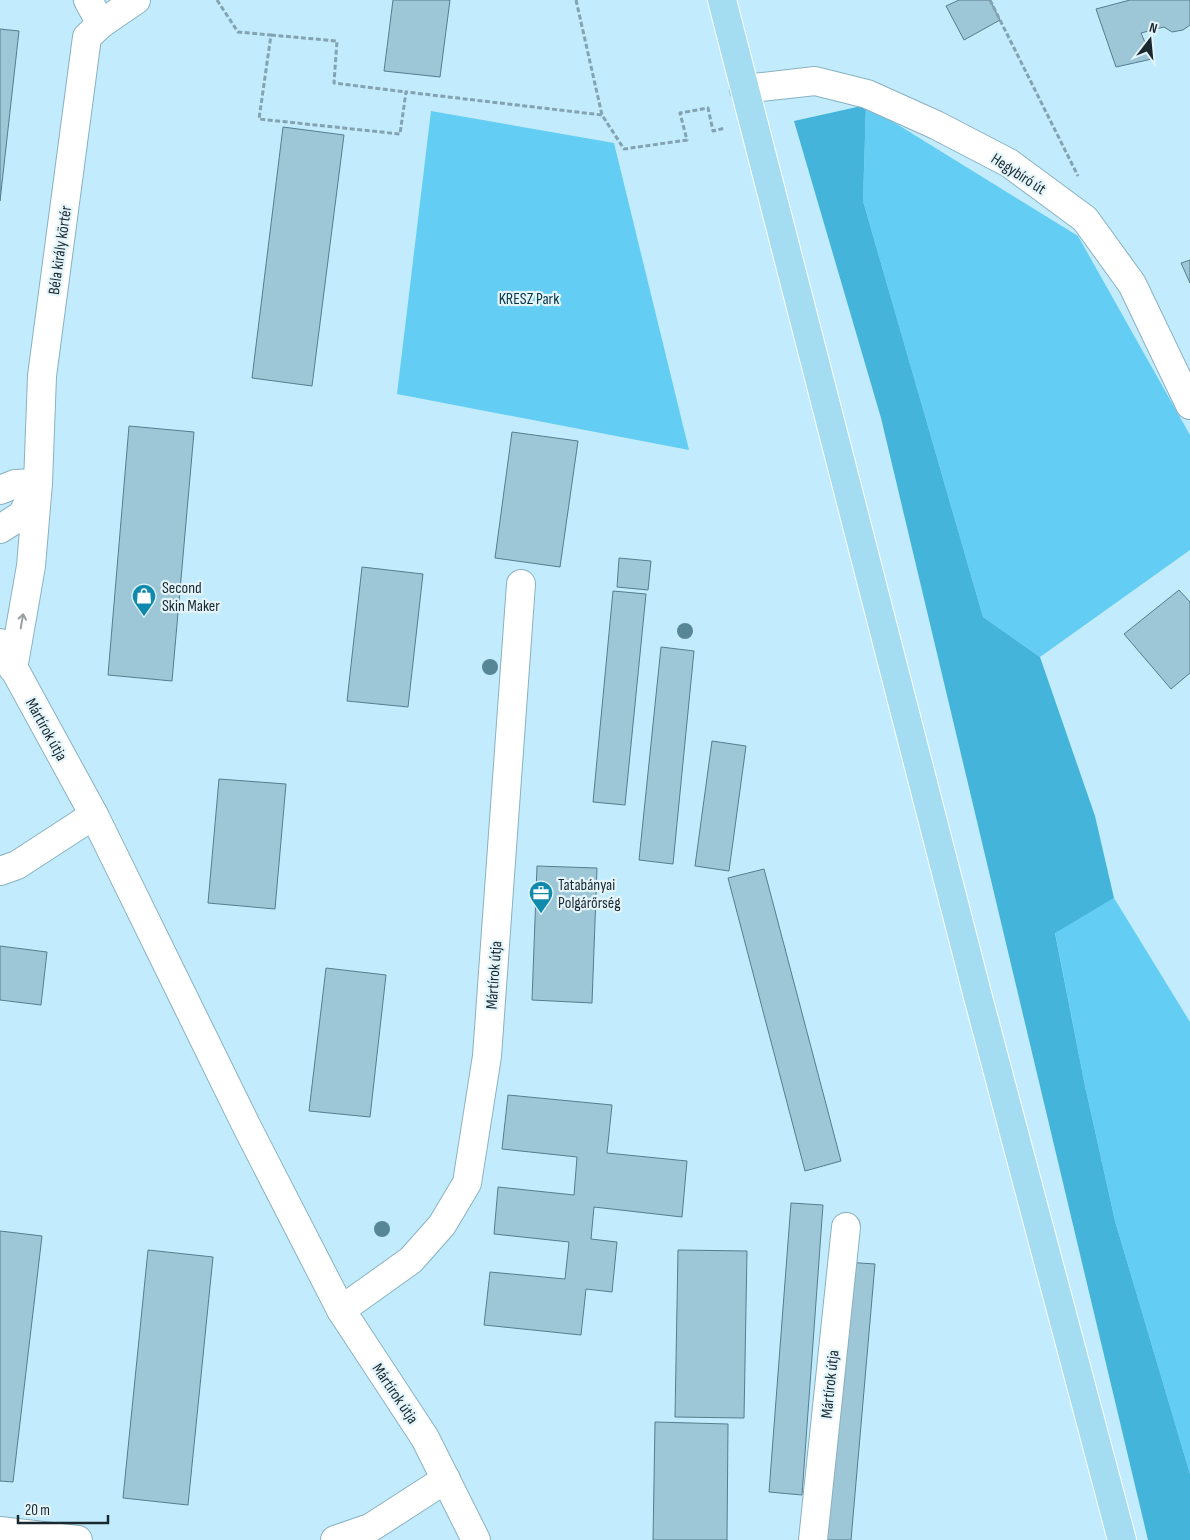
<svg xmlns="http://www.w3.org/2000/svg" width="1190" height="1540" viewBox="0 0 1190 1540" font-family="'Sofia Sans Condensed',sans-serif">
	<rect width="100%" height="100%" fill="#c2ecfd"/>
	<g fill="#64cdf3">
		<path d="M 866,105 L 1078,236 L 1190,435 L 1190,550 L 1040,657 L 983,617 L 863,201 Z"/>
		<path d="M 431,111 L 614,143 L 689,450 L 397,394 Z"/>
		<path d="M 1114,898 L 1190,1022 L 1190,1474 L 1115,1221 L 1085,1086 L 1055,932 Z"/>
	</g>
	<path fill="#44b4da" d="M 866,105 L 863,201 L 983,617 L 1040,657 L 1095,816 L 1114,898 L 1055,933 L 1085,1086 L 1115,1221 L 1190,1474 L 1190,1540 L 1148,1540 L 881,418 L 794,121 Z"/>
	<g fill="#9dc6d6" stroke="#567d8c">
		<path d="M 393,0 L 450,0 L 440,77 L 384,71 Z"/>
		<path d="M 959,0 L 990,0 L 1000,20 L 964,40 L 946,6 Z"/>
		<path d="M 1130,0 L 1190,0 L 1190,25 L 1183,30 L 1172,32 L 1164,27 L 1141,33 L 1152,59 L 1116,67 L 1096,9 Z"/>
		<path d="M 0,29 L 19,31 L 0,201 Z"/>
		<path d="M 283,127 L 344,135 L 312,386 L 252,378 Z"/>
		<path d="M 1190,260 L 1190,283 L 1181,263 Z"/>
		<path d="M 129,426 L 194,432 L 172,681 L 108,675 Z"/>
		<path d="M 512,432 L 578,441 L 560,567 L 495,558 Z"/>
		<path d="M 619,558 L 651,561 L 648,590 L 617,587 Z"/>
		<path d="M 362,567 L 423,574 L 408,707 L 347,701 Z"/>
		<path d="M 1179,590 L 1190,602 L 1190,673 L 1171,689 L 1124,634 Z"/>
		<path d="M 613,591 L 646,594 L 625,805 L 593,802 Z"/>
		<path d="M 661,647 L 694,651 L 673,864 L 639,860 Z"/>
		<path d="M 712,741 L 746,746 L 729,871 L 695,866 Z"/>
		<path d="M 219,779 L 286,784 L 275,909 L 208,903 Z"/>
		<path d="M 537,866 L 597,868 L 592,1003 L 532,1000 Z"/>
		<path d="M 764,869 L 841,1161 L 805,1171 L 728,878 Z"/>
		<path d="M 0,946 L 47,952 L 41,1005 L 0,1000 Z"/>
		<path d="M 326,968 L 386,975 L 370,1117 L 309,1111 Z"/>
		<path d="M 508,1095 L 612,1105 L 607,1153 L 687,1161 L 682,1217 L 594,1207 L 591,1239 L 617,1242 L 612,1292 L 586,1289 L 581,1335 L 484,1325 L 490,1272 L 565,1279 L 569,1242 L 494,1234 L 498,1187 L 574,1195 L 577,1157 L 502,1149 Z"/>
		<path d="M 791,1203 L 823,1205 L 802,1495 L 769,1492 Z"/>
		<path d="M 0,1231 L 42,1236 L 13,1482 L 0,1481 Z"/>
		<path d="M 148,1250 L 213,1257 L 188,1505 L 123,1498 Z"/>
		<path d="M 678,1250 L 747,1251 L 744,1418 L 675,1417 Z"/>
		<path d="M 845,1262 L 875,1264 L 851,1540 L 821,1540 Z"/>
		<path d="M 655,1422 L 728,1424 L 727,1540 L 653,1540 Z"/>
	</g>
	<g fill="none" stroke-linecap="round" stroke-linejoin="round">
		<defs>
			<g id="minor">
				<path d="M 88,0 L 101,24"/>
				<path d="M 744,89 L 815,81 L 867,94 L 936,125 L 1009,163 L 1085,219 L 1132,284 L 1190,405"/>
				<path d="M 0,490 L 15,484 L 38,483"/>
				<path d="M 0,529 L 22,515 L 36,488"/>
				<path d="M 0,643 L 94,815 L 247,1127 L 341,1310 L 425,1438 L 476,1540"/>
				<path d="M 13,669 L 31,566 L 38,483 L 42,376 L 87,37 L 101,24 L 136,0"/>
				<path d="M 0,871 L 17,865 L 94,815"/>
				<path d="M 341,1310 L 411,1260 L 442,1225 L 467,1183 L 487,1056 L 521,584"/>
				<path d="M 0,1531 L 78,1540"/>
				<path d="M 335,1540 L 370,1528 L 446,1479"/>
				<path d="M 813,1540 L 846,1227"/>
			</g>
			<path id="primary" d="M 722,0 L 978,997 L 1122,1540"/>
		</defs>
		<use href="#minor" stroke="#89b1c1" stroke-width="30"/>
		<use href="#primary" stroke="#fff" stroke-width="30"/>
		<g stroke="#83a3b0" stroke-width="3" stroke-dasharray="5 2.5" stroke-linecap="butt">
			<path d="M 217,0 L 238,32 L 271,35 L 259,119 L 400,134 L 406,92 L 602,115"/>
			<path d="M 576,0 L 602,115 L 624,149 L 687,140 L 680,113 L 708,108 L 713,131 L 725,128"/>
			<path d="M 990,0 L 1078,176"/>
			<path d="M 271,35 L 337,41 L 334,83 L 406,92"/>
		</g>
		<use href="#minor" stroke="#fff" stroke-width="28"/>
		<use href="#primary" stroke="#a4ddf1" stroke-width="28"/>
	</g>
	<g fill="#578797">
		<circle cx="685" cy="631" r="8"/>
		<circle cx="490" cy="667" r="8"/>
		<circle cx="382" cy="1229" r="8"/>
	</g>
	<defs><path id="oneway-shaft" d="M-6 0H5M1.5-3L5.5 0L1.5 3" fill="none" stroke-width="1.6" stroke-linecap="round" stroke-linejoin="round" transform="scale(1.25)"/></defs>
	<use stroke="#989fa1" href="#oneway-shaft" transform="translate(22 621) rotate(-80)"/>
	<defs>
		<symbol id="shop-pin" viewBox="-11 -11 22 30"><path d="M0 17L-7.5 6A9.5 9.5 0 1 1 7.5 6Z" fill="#0f8aac" stroke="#e4f4fb"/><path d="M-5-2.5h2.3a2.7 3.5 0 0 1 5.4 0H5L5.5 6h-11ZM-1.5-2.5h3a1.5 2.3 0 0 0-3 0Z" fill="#fff"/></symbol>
		<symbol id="office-pin" viewBox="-11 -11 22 30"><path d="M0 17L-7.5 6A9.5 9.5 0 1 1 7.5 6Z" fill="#0f8aac" stroke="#e4f4fb"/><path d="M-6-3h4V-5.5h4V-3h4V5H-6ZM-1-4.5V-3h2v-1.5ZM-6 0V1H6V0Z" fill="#fff"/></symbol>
	</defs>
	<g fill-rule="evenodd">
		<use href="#shop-pin" x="130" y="582" width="28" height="38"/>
		<use href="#office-pin" x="527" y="879" width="28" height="38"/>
	</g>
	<g text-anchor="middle" stroke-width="4.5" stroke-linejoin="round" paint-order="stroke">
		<g font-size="16" fill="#19292f" stroke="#e4f4fb">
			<text transform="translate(1019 173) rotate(33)" y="6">Hegybíró út</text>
			<text transform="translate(59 250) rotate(-82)" y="6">Béla király körtér</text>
			<text transform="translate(47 729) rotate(61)" y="6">Mártírok útja</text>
			<text transform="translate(493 975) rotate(-86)" y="6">Mártírok útja</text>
			<text transform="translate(829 1384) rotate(-84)" y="6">Mártírok útja</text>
			<text transform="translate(396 1393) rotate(56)" y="6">Mártírok útja</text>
		</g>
		<g font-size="16" fill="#003443" stroke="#e4f4fb">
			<text x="529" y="304">KRESZ Park</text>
		</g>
		<g font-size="16" fill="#19292f" stroke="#e4f4fb" text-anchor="start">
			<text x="162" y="593">Second<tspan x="162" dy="18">Skin Maker</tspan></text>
			<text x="558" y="890">Tatabányai<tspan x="558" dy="18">Polgárőrség</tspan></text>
		</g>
	</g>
	<g transform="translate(1150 40) rotate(16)" stroke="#e4f4fb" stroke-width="4" paint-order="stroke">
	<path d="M0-4L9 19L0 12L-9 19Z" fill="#19292f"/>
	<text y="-8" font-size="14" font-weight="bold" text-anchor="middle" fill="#19292f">N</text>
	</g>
	<path d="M18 1515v8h90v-8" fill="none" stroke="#19292f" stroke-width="2.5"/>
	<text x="25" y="1515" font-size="15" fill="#19292f" stroke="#e4f4fb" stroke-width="4" paint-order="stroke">20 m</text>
</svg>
